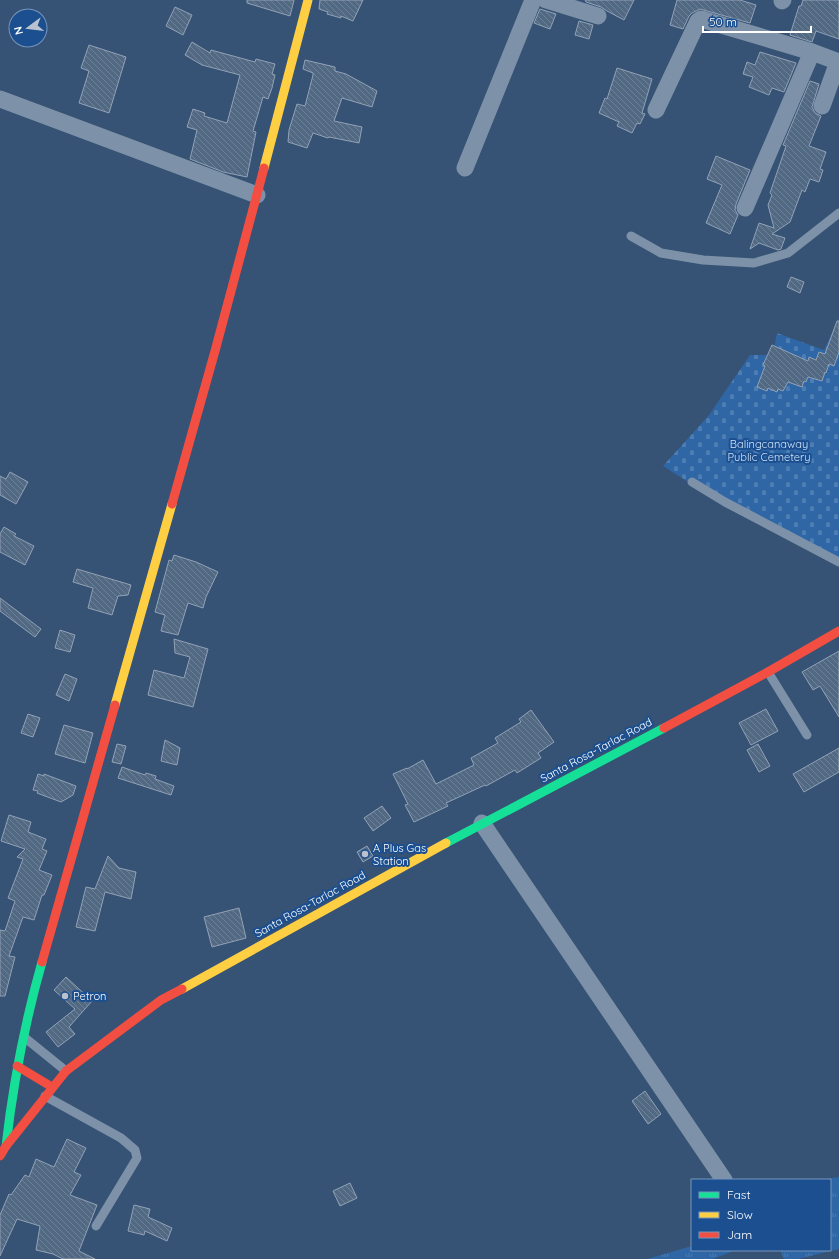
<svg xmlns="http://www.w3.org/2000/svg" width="839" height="1259" viewBox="0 0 839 1259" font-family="Quicksand,sans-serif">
	<defs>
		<pattern id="grass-tufts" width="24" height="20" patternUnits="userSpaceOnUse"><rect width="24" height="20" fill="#2f66a5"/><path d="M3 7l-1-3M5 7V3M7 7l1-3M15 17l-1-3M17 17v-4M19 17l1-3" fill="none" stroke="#4e7db2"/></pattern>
		<pattern id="cemetery-stones" width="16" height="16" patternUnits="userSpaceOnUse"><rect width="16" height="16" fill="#2f66a5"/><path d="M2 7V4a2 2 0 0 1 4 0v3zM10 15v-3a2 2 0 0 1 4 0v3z" fill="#4e7db2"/></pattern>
		<pattern id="building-back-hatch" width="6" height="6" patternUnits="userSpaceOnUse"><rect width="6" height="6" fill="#526984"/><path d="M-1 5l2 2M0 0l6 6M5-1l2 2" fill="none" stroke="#6c8096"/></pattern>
	</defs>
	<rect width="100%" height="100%" fill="#365274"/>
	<g fill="url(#grass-tufts)">
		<path d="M 839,1177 L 839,1249 L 798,1259 L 784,1259 L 780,1250 L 830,1250 L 830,1180 L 820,1180 Z"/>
		<path d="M 692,1246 L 692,1250 L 736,1250 L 713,1259 L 647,1259 Z"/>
	</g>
	<path fill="url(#cemetery-stones)" d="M 839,318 L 839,566 L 721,503 L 663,466 L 709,415 L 750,355 L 768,355 L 774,348 L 777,333 L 824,350 Z"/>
	<g fill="url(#building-back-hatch)" stroke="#92a2b6">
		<path d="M 247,0 L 294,0 L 290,16 L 247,3 Z"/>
		<path d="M 320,0 L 363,0 L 353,21 L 341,16 L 341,18 L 327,14 L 328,12 L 319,9 Z"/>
		<path d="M 585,0 L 634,0 L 624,20 L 607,11 L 601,7 L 586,2 Z"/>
		<path d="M 677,0 L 740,0 L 756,5 L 750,23 L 700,9 L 692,13 L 689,16 L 683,29 L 670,25 Z"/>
		<path d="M 803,0 L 839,0 L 839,39 L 816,31 L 812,42 L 790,35 L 799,6 L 801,6 Z"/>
		<path d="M 175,7 L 192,15 L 183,35 L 166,26 Z"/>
		<path d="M 540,9 L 556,14 L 550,29 L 534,23 Z"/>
		<path d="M 579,21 L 593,25 L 589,39 L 575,35 Z"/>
		<path d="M 192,42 L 210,53 L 211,50 L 255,62 L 256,59 L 275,64 L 272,74 L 275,75 L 272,88 L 268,99 L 263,97 L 253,131 L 256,132 L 247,177 L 223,172 L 190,159 L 197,130 L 187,127 L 193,109 L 205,113 L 204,116 L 227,123 L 240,75 L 202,65 L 185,55 Z"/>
		<path d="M 89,45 L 126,57 L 109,113 L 79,103 L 89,71 L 81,68 Z"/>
		<path d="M 760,52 L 796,63 L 784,92 L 772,88 L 769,95 L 749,87 L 753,77 L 743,74 L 747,62 L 755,65 Z"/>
		<path d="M 305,60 L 335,67 L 335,71 L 346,74 L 377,91 L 372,107 L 342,98 L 334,121 L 362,127 L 359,143 L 329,137 L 328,138 L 313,133 L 307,148 L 288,142 L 289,130 L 297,104 L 305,106 L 313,75 L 313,73 L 303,69 Z"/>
		<path d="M 617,68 L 652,79 L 642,113 L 645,114 L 640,124 L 637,123 L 632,133 L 617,126 L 619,122 L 599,113 L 605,98 L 607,99 Z"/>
		<path d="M 810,81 L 819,84 L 812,107 L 815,113 L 821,116 L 809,146 L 826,152 L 820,169 L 823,170 L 819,182 L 810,179 L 805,192 L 802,190 L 790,222 L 772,234 L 785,238 L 781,249 L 778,250 L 759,243 L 750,249 L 759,223 L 774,228 L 768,205 L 772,195 L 770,193 L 786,146 L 783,145 Z"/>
		<path d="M 716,156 L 750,170 L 736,204 L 735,210 L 738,215 L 730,234 L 706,223 L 722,185 L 707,179 Z"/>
		<path d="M 791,277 L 804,282 L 800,293 L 787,287 Z"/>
		<path d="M 837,321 L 839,321 L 839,352 L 834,366 L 829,364 L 826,373 L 825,372 L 822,381 L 808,377 L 806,382 L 804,381 L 802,387 L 788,382 L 783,391 L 778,389 L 777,392 L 768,388 L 767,391 L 757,387 L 765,366 L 763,365 L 772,345 L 808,361 L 809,357 L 816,360 L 819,352 L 825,354 Z"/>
		<path d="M 10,472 L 28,482 L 16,504 L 0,495 L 0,476 L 6,479 Z"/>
		<path d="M 4,527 L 16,534 L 14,536 L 34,546 L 25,565 L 0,552 L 0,534 Z"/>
		<path d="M 174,555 L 196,562 L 218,572 L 206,597 L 203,608 L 188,603 L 178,635 L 161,631 L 165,615 L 155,612 L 169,560 L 172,561 Z"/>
		<path d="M 77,569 L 131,585 L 128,595 L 118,596 L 112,615 L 88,608 L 93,588 L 73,582 Z"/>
		<path d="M 0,598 L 41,629 L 35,637 L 0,611 Z"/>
		<path d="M 60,630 L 75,635 L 70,652 L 55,648 Z"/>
		<path d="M 174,639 L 208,649 L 193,707 L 148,695 L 154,670 L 184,678 L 190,657 L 175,653 Z"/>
		<path d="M 839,651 L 839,717 L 820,686 L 813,690 L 802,672 Z"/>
		<path d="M 65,674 L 77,679 L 69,701 L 56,695 Z"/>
		<path d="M 766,709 L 778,731 L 751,745 L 739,723 Z"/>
		<path d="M 531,710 L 554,742 L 538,753 L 541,758 L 517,773 L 515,770 L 486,786 L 485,785 L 446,803 L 448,806 L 414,822 L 405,805 L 408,804 L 393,774 L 407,768 L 407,769 L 423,760 L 436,784 L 474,765 L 471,758 L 498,743 L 495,738 L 521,722 L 519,719 Z"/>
		<path d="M 28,714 L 40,718 L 33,737 L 21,733 Z"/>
		<path d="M 64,725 L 93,733 L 85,763 L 55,754 Z"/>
		<path d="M 165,740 L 180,748 L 177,765 L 161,761 Z"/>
		<path d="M 117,744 L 126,746 L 121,764 L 112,762 Z"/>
		<path d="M 758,744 L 770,766 L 759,772 L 747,750 Z"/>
		<path d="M 839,748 L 839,772 L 804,792 L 793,774 Z"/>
		<path d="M 122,767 L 145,775 L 146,773 L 156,776 L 155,779 L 174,786 L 171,795 L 118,778 Z"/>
		<path d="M 38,774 L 44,776 L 44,774 L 76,786 L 73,795 L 61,802 L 37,793 L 38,791 L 33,790 Z"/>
		<path d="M 382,806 L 391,818 L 373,831 L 364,818 Z"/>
		<path d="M 9,815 L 31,822 L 28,832 L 46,839 L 42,849 L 47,851 L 39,870 L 52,875 L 44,895 L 42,895 L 34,920 L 23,917 L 9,956 L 15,957 L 5,996 L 0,996 L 0,930 L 5,931 L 15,901 L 8,898 L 23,859 L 17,857 L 25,849 L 1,841 Z"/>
		<path d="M 367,846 L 373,856 L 363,862 L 357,852 Z"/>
		<path d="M 108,856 L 119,868 L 136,872 L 131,899 L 105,892 L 95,931 L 76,927 L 86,887 L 95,889 Z"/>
		<path d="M 239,908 L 246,938 L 212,947 L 204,917 Z"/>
		<path d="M 66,977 L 92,1001 L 69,1027 L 75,1034 L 58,1047 L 46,1032 L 75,1009 L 54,990 Z"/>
		<path d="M 645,1091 L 661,1114 L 648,1124 L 632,1101 Z"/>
		<path d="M 67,1139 L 86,1148 L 74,1172 L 81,1175 L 70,1195 L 97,1205 L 79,1251 L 95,1259 L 63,1259 L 53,1254 L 36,1250 L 40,1226 L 17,1219 L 0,1256 L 0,1215 L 9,1194 L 11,1195 L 25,1175 L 29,1177 L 36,1159 L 54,1167 Z"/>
		<path d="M 350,1183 L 357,1198 L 340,1206 L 333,1191 Z"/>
		<path d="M 134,1205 L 150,1209 L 148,1217 L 172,1228 L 167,1241 L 145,1231 L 144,1235 L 128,1231 Z"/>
	</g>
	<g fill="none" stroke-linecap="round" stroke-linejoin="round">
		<g stroke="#7d92a8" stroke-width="9">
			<path d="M 631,236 L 661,253 L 703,260 L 754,263 L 788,253 L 839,213"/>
			<path d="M 692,482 L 725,502 L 839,562"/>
			<path d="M 768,672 L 807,735"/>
			<path d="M 24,1037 L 66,1071"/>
			<path d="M 45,1096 L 121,1138 L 135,1150 L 137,1158 L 96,1226"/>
		</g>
		<g stroke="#7d92a8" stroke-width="17">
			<path d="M 546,0 L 598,16"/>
			<path d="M 782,1 L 783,0"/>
			<path d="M 0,99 L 257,195"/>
			<path d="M 822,106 L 838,62"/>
			<path d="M 656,110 L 698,21 L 701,19 L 812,52 L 839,62"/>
			<path d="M 465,168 L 533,0"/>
			<path d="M 745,208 L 812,52"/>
			<path d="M 482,823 L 724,1180"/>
		</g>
		<g stroke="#16e098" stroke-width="9">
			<path d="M 446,843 L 664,728"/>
			<path d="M 6,1146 C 13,1084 25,1022 42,962"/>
		</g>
		<g stroke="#ffcf43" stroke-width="9">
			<path d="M 264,168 L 308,0"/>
			<path d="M 115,705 L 172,504"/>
			<path d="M 182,989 L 446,843"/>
		</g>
		<g stroke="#f24e42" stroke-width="9">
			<path d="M 172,504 L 215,351 L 264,168"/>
			<path d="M 664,728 L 768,672 L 839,631"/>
			<path d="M 42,962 L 115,705"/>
			<path d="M 17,1066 L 52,1087"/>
			<path d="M 0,1156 L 6,1146 L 66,1071 L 161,1000 L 182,989"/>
		</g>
	</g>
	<g fill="#b9c2ce" stroke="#1b4f8f" stroke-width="1.5">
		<circle cx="365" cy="854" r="4"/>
		<circle cx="65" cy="996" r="4"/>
	</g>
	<g text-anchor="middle" stroke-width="4" stroke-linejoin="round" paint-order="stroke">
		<g font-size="11" fill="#cfe3fa" stroke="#1b4f8f">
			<text x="769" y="448">Balingcanaway<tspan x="769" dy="13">Public Cemetery</tspan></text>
		</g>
		<g font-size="11" fill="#fff" stroke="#1b4f8f">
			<text transform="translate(596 750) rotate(-28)" y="4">Santa Rosa-Tarlac Road</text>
			<text transform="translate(310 904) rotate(-29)" y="4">Santa Rosa-Tarlac Road</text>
		</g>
		<g font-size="11" fill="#fff" stroke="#1b4f8f" text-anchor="start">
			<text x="373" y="852">A Plus Gas<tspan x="373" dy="13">Station</tspan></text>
			<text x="73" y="1000">Petron</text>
		</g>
	</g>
	<rect x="691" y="1179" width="140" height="72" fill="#1b4f8f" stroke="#7695bc"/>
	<rect x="699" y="1192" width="20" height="6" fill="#16e098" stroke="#7695bc"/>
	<text x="727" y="1199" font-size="12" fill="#ffffff">Fast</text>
	<rect x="699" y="1212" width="20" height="6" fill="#ffcf43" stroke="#7695bc"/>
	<text x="727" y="1219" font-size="12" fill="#ffffff">Slow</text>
	<rect x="699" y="1232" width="20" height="6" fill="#f24e42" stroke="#7695bc"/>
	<text x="727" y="1239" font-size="12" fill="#ffffff">Jam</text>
	<g transform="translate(28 28) rotate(255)"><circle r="19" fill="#1b4f8f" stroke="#7695bc"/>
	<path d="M0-3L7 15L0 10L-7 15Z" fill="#b9c2ce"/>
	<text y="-6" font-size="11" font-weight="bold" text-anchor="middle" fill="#ffffff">N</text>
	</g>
	<path d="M703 26v6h108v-6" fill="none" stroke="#ffffff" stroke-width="2"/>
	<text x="709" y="26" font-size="12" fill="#ffffff" stroke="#1b4f8f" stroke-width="3" paint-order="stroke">50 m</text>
</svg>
